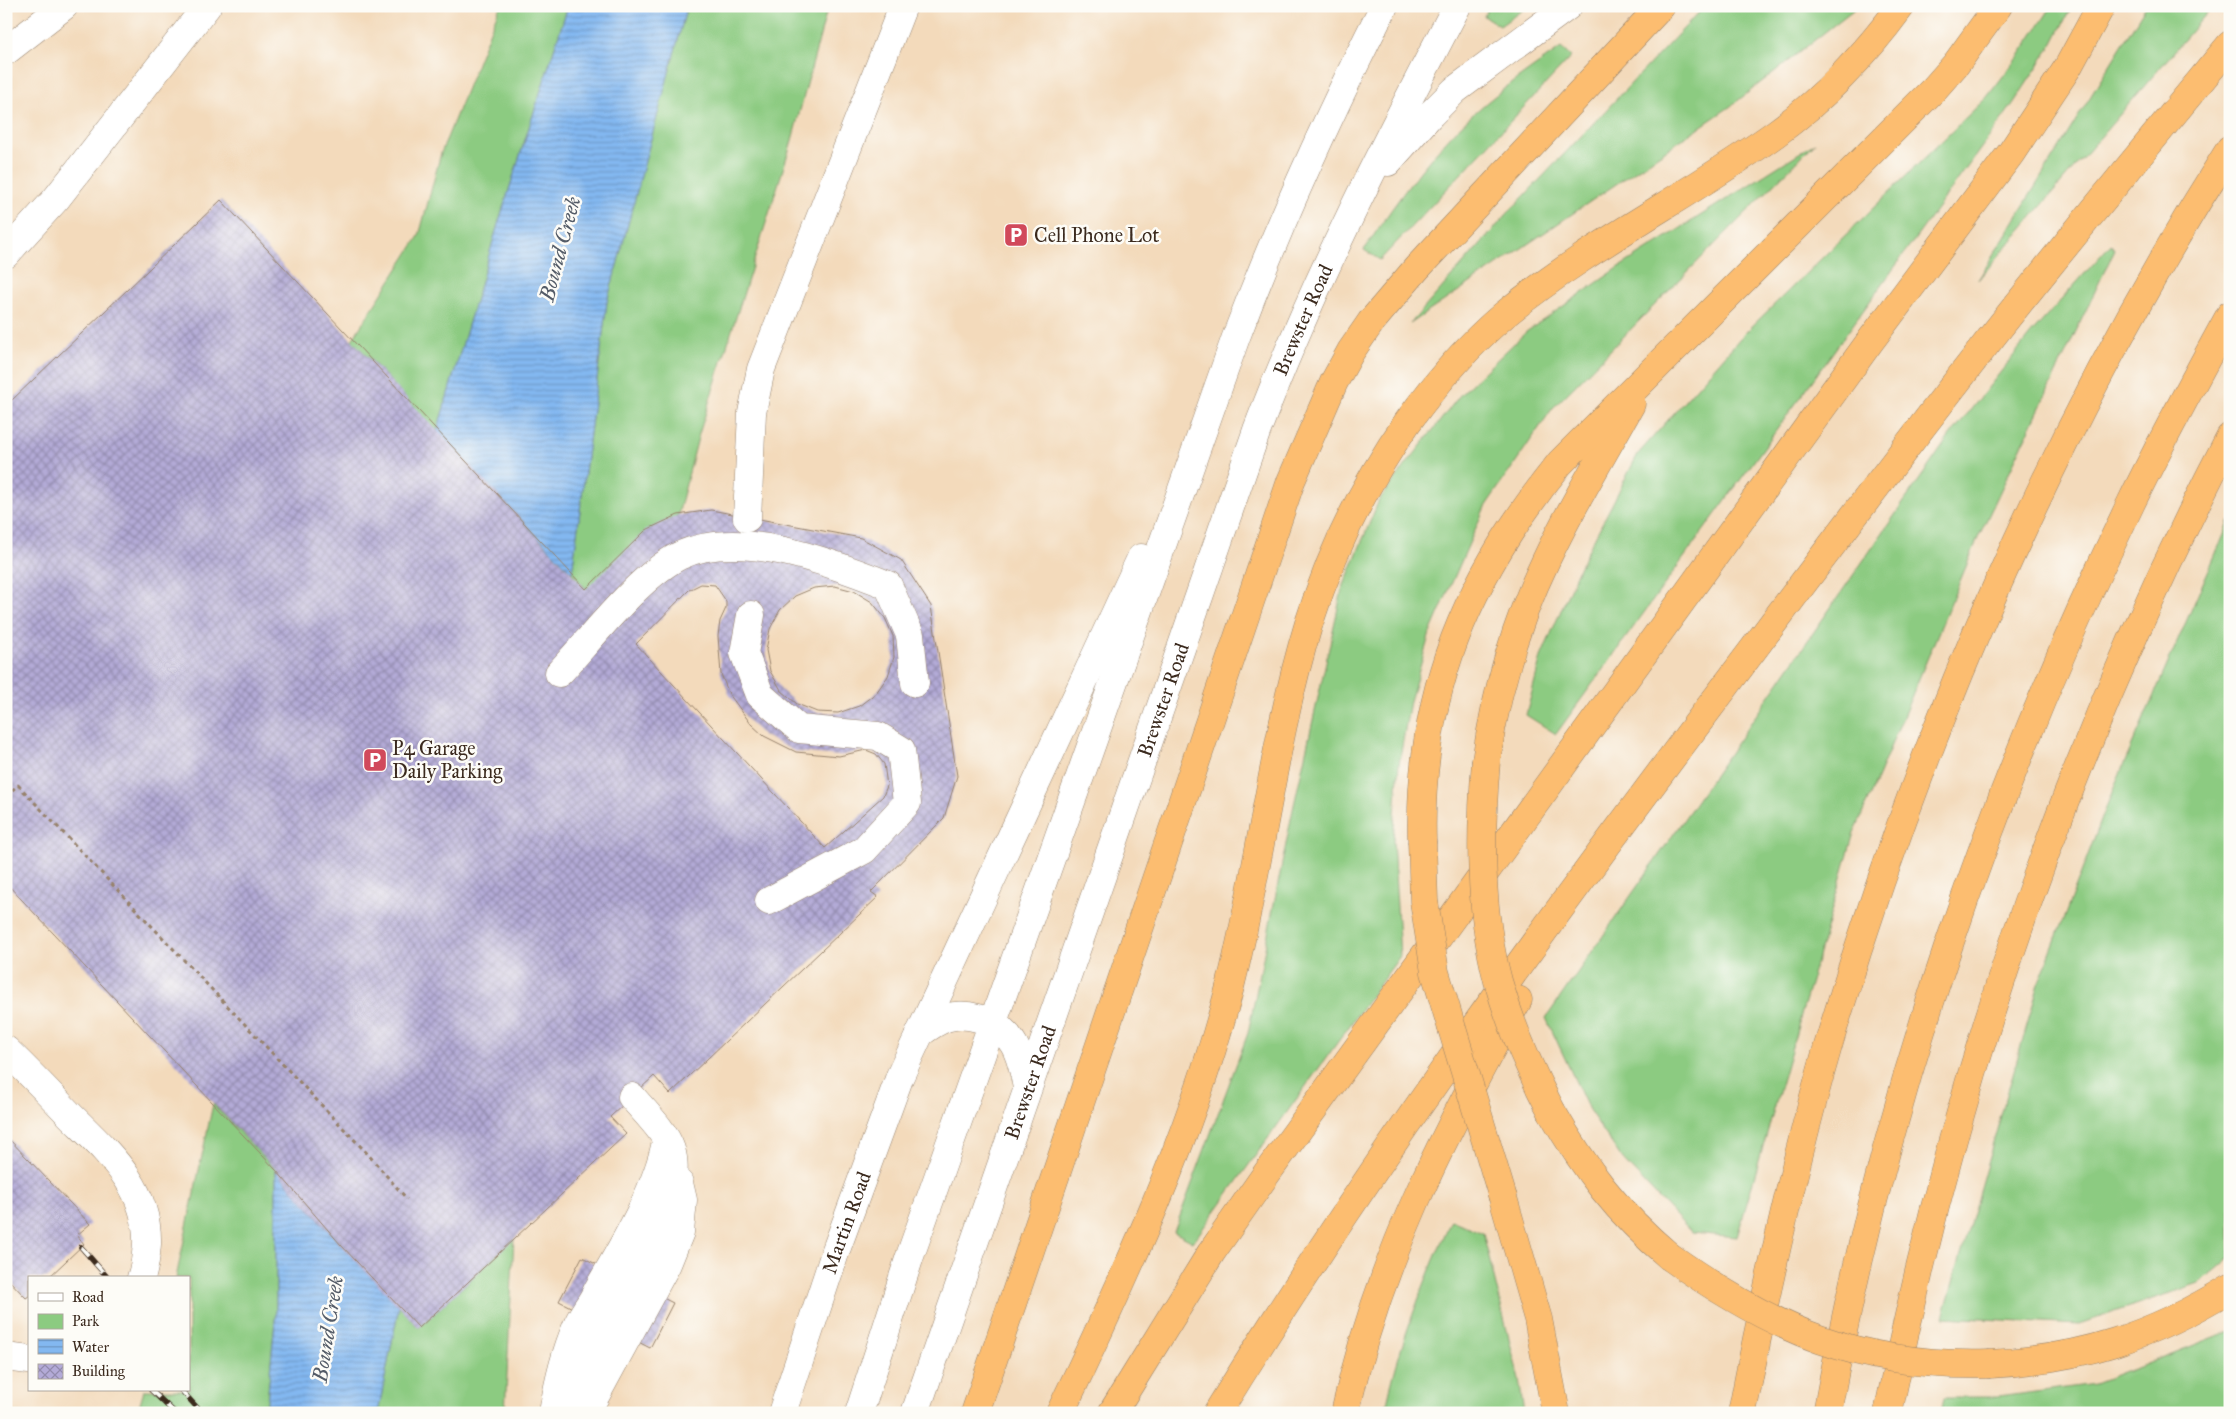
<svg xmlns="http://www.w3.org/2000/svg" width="2236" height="1419" viewBox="0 0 2236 1419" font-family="'IM FELL Great Primer',serif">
	<defs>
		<pattern id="water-rules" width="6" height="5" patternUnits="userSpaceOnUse" patternTransform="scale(1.25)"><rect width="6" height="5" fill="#83b8f1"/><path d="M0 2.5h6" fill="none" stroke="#6c96c3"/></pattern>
		<pattern id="building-cross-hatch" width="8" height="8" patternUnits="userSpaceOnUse" patternTransform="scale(1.25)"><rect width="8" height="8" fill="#b3aad7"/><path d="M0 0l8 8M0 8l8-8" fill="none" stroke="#938bae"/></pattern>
	</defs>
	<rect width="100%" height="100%" fill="#fdfcf7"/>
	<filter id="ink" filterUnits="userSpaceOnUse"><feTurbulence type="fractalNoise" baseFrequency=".02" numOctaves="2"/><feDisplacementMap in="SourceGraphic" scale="10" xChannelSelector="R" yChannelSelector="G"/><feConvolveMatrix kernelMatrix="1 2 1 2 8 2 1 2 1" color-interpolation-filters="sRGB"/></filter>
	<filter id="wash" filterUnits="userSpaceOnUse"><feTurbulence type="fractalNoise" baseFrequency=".0096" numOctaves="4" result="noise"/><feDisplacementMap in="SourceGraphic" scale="20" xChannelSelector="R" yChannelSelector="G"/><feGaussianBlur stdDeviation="1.12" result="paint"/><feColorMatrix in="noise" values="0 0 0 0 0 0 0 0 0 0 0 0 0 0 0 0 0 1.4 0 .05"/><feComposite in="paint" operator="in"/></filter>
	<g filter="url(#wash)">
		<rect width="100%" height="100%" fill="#f3dabb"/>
		<g fill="#8ccb81" stroke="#647a50">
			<path d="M 500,6 L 568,6 L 499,221 L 437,431 L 352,340 L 419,236 L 441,153 Z"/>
			<path d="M 687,6 L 828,6 L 791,144 L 699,434 L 678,515 L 586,589 L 572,573 L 607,302 Z"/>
			<path d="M 1489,6 L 1528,6 L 1500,26 L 1484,16 Z"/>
			<path d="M 1705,6 L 1858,6 L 1731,106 L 1410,324 L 1507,214 Z"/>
			<path d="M 2052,6 L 2072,6 L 2053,43 L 2013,104 L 1556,734 L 1526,715 L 1541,657 L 1579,568 L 1638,454 L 1742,336 L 1987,97 L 2021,53 Z"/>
			<path d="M 2146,6 L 2213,6 L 1978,280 Z"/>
			<path d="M 1561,48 L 1571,57 L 1380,260 L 1364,250 C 1389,212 1415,175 1446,141 C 1479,104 1521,76 1561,48 Z"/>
			<path d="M 1815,143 L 1552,409 L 1485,507 L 1430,633 L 1410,701 L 1399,764 L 1393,840 L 1400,956 L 1193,1242 L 1174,1232 L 1248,1033 L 1292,814 L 1342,590 L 1379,500 L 1460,395 L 1526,332 L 1621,266 Z"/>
			<path d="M 2111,244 L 2115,249 L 1978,538 L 1853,836 L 1737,1237 L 1692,1233 L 1623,1160 L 1589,1110 L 1546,1018 L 1949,437 L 2030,335 Z"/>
			<path d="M 2230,521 L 2230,1257 L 2200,1283 L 2080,1324 L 1943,1317 L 2040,980 L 2114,787 Z"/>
			<path d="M 213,1104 L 276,1170 L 276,1311 L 266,1413 L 137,1413 L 144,1390 L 189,1390 L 189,1278 L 176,1278 Z"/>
			<path d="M 1451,1220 L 1483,1233 L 1519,1379 L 1524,1413 L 1385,1413 C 1398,1346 1424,1282 1451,1220 Z"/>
			<path d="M 514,1238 L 505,1413 L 378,1413 L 399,1306 L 419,1328 Z"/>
			<path d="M 2230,1331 L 2230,1413 L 1941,1413 L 1944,1397 L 1998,1397 L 2095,1384 Z"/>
		</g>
		<g fill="url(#water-rules)" stroke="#5f7188">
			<path d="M 568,6 L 687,6 L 607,302 L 572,573 L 437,431 L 499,221 Z"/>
			<path d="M 276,1170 L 341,1245 L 399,1306 L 378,1413 L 266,1413 L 276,1311 Z"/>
		</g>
		<g id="blocks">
			<g fill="url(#building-cross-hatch)" fill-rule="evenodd">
				<path d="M 221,200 L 586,589 L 646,530 L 678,515 L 711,510 L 861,538 L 901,560 L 931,606 L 957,776 L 944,818 L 871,892 L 878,897 L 670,1094 L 654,1076 L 610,1117 L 626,1134 L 419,1328 L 341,1245 L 276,1170 L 6,883 L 6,396 L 11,401 ZM 701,584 L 715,585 L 726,601 L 726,608 L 720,621 L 718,636 L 721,674 L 729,694 L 751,724 L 764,736 L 796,752 L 839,756 L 866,750 L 876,754 L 884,764 L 887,786 L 883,796 L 825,848 L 636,644 L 689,590 ZM 835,586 L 854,591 L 872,602 L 885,618 L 893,636 L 894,657 L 888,676 L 876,693 L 859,706 L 838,713 L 817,712 L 797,704 L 781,690 L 770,671 L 766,650 L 770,629 L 780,610 L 795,596 L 814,588 Z"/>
				<path d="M 8,1138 L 90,1224 L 77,1235 L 84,1244 L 48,1278 L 29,1278 L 29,1296 L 26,1298 L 6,1277 L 6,1140 Z"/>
				<path d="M 582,1257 L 673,1303 L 650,1348 L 559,1301 Z"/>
			</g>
		</g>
	</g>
	<g filter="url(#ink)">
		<use href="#blocks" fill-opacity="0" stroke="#97826c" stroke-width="1"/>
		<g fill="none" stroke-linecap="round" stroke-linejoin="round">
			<defs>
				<g id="minor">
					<path d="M 6,51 L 64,6"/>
					<path d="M 1388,162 L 1431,114 L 1455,90 L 1568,6"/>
					<path d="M 6,254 L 56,199 L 207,6"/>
					<path d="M 747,518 L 752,413 L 761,369 L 903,6"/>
					<path d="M 751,615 L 744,653 L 760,695 L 799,729 L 878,736 L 901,750 L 907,803 L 864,850 L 769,901"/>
					<path d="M 559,673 C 591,639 638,577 679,556 C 738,527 830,562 888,585 L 910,635 L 915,683"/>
					<path d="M 919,1034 C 939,1019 953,1011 978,1018 C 1014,1028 1021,1055 1027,1088"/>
					<path d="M 6,1050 C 28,1071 49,1093 70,1115 C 107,1152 149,1187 147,1244 C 146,1255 145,1267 141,1278"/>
					<path d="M 6,1357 L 29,1360"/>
					<path d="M 553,1413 C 558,1383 564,1356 576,1328 C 581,1315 591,1304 597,1291 C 622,1247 656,1192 666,1142"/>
					<path d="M 563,1413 L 667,1204 C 685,1149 666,1136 632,1097"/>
					<path d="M 586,1413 L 667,1264 L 680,1232 L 683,1200 L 679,1183"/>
					<path id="s1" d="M 782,1413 L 836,1250 L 900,1076 L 1141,558"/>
					<path d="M 859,1413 L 910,1256 L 1236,337 C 1279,223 1329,114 1384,6"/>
					<path id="s2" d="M 915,1413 L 1257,430 C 1313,283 1384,145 1457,6"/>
				</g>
				<g id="highway">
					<path d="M 1486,761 C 1496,691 1516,622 1547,558 C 1572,505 1603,455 1631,404"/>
					<path d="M 1422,841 C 1418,692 1467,578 1560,463 L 1934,89 L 1956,64 L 1998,6"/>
					<path d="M 1552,1112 C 1586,1171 1617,1212 1669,1256"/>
					<path d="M 1503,1198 L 1538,1319 L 1556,1413"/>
					<path d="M 1990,1364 C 2081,1359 2152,1336 2230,1288"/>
					<path d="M 975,1413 L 1291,481 L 1334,382 L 1351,351 L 1371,322 L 1417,268 L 1661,6"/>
					<path d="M 1060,1413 C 1127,1273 1192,1134 1231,983 C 1261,864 1273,740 1309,623 C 1331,553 1365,483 1407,423 C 1435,384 1467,346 1504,315 C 1588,246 1687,197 1775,134 C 1823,99 1866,54 1901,6"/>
					<path d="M 1112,1413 L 1211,1253 L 1267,1173 L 1871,340 L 2011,153 L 2068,67 L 2101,6"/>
					<path d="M 1217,1413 C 1368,1167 1539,934 1712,704 C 1803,584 1893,462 1987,343 C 2066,243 2148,144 2230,45"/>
					<path d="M 1345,1413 C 1379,1259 1443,1136 1518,1000"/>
					<path d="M 1742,1413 C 1766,1290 1793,1167 1828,1046 C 1921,733 2054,425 2230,149"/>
					<path d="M 1827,1413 C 1884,1099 1991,790 2131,503 C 2162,439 2196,377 2230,315"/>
					<path d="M 1888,1413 C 1956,1072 2069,745 2230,437"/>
				</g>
			</defs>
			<use href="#minor" stroke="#97826c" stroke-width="29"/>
			<use href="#highway" stroke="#97826c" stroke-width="29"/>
			<path stroke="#97826c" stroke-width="3" stroke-dasharray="4 4" stroke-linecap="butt" d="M 6,796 L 18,785 L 364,1150 L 407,1199"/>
			<use href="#minor" stroke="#fff" stroke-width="28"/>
			<use href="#highway" stroke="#fcbd6f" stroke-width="28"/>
			<defs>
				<g id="rail">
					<path d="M 81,1247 L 108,1278"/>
					<path d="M 151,1390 L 175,1413"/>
					<path d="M 181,1390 L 202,1413"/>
				</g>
			</defs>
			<use href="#rail" stroke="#3b2a1e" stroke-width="5.5"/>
			<use href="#rail" stroke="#fdfcf7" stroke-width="4" stroke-dasharray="11" stroke-linecap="butt"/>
			<defs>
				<g id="highway-bridge">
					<path d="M 1486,761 C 1480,834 1479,910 1498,981 C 1511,1027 1530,1070 1552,1112"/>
					<path d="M 1422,841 L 1424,901 L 1435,972 L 1503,1198"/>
					<path d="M 1669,1256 C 1773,1330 1860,1368 1990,1364"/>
				</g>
			</defs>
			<use href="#highway-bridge" stroke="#97826c" stroke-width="29" stroke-linecap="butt"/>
			<use href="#highway-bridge" stroke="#fcbd6f" stroke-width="28"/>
		</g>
	</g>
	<defs>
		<symbol id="parking-square" viewBox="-11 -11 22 22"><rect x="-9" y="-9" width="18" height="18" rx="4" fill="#d1495b" stroke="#fdfcf7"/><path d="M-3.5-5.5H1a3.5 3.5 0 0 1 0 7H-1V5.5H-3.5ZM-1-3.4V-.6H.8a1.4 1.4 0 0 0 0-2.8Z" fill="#fff"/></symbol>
	</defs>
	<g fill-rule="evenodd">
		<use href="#parking-square" x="1002" y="221" width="28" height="28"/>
		<use href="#parking-square" x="361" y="746" width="28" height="28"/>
	</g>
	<g text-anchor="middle" stroke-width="5" stroke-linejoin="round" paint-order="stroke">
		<g font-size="20" fill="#3b2a1e" stroke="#fdfcf7" text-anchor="start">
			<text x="1034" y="242">Cell Phone Lot</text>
			<text x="392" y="755">P4 Garage<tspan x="392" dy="23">Daily Parking</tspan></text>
		</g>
		<g font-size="20" fill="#3b2a1e" stroke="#fdfcf7">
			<text dy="7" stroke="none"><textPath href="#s2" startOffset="1160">Brewster Road</textPath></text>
			<text dy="7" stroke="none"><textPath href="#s2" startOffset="755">Brewster Road</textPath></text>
			<text dy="7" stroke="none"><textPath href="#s2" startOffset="350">Brewster Road</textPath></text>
			<text dy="7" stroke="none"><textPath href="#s1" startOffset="201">Martin Road</textPath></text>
		</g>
		<g font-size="21" font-style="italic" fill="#545c68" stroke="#fdfcf7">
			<text transform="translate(560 249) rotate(-75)" y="7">Bound Creek</text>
			<text transform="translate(328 1329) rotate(-81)" y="7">Bound Creek</text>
		</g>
	</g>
	<rect width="2236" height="1419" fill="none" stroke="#fdfcf7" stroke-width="25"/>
	<rect x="28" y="1276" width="162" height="115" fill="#fdfcf7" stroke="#afa8a0"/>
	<rect x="38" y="1293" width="25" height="8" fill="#ffffff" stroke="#afa8a0"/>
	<text x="72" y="1302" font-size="15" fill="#3b2a1e">Road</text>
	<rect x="38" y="1314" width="25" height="15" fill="#8ccb81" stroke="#afa8a0"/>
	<text x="72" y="1326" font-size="15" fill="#3b2a1e">Park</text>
	<rect x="38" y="1339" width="25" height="15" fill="url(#water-rules)" stroke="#afa8a0"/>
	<text x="72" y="1352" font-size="15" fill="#3b2a1e">Water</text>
	<rect x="38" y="1364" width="25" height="15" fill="url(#building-cross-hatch)" stroke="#afa8a0"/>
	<text x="72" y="1376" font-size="15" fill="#3b2a1e">Building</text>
</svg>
